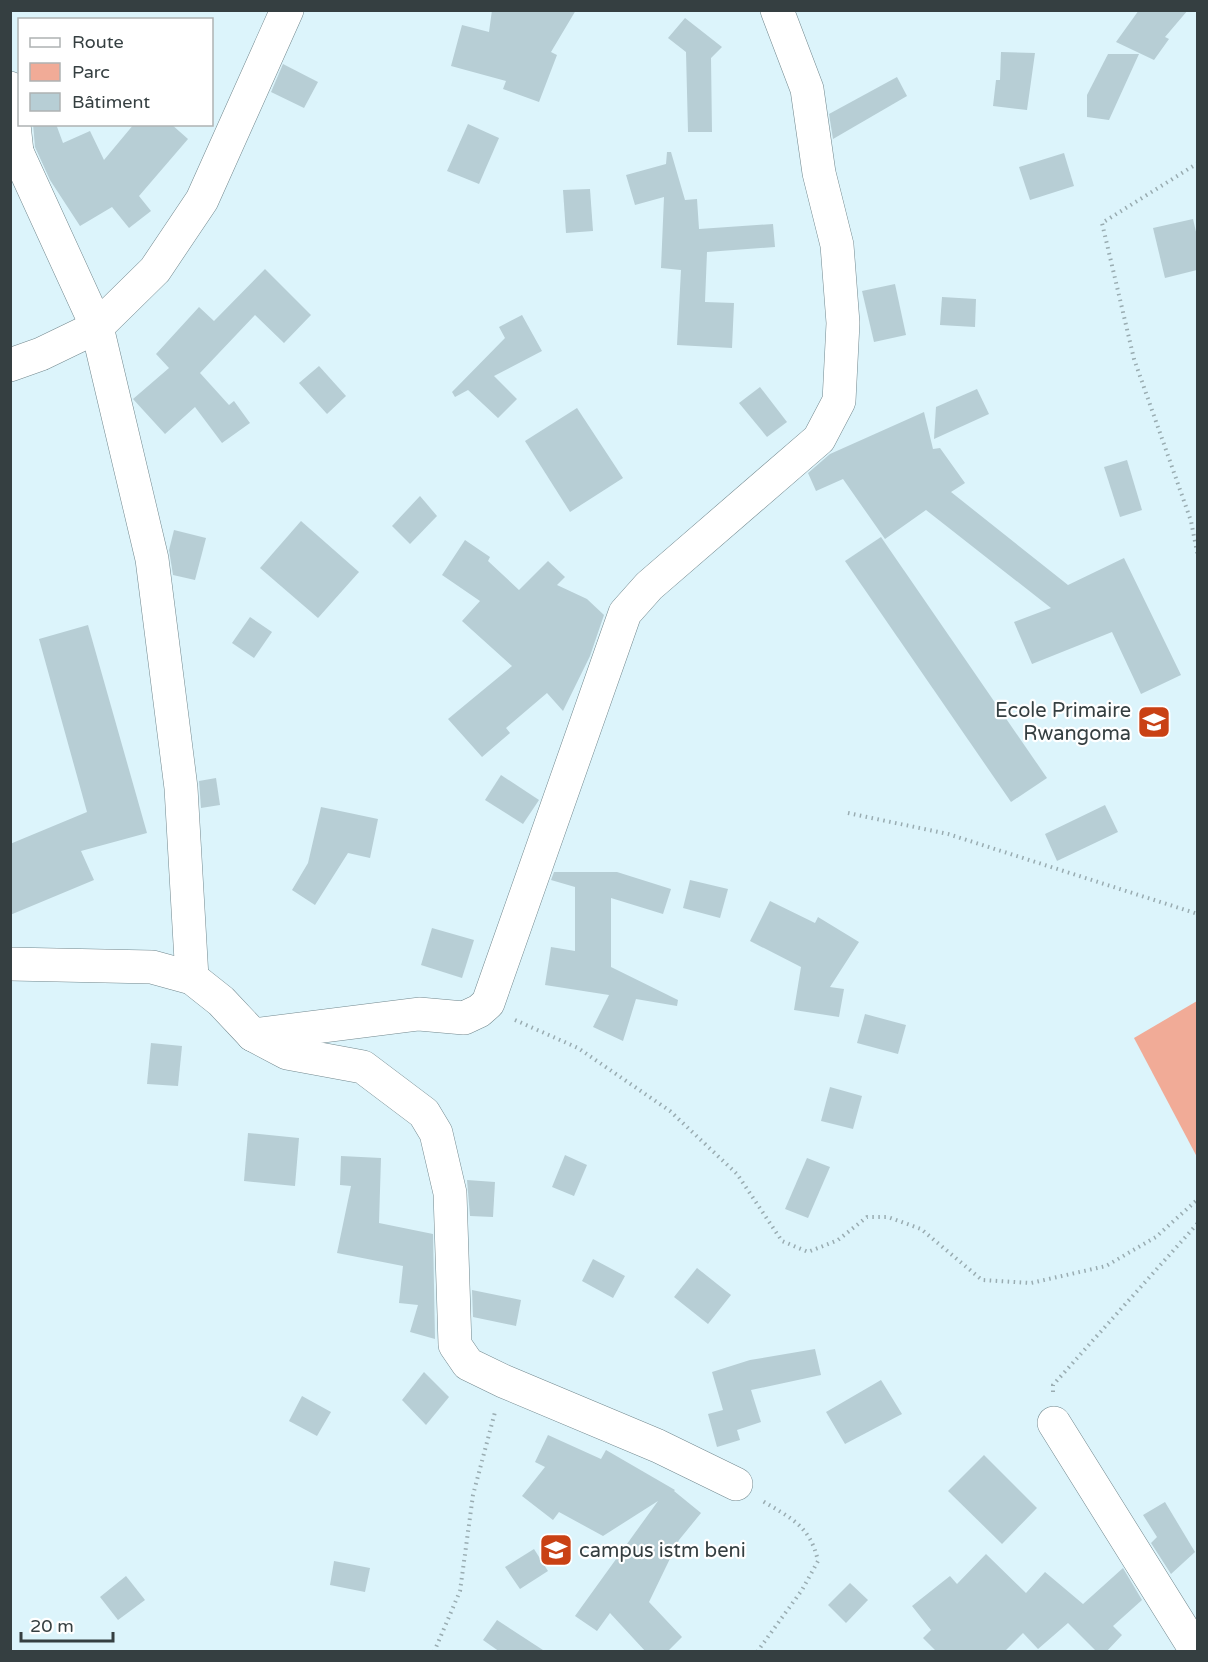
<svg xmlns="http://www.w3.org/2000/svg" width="1208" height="1662" viewBox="0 0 1208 1662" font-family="'Varela Round',sans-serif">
	<rect width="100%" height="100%" fill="#dcf4fb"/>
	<path fill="#f1ab97" d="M 1197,1001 L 1197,1157 L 1134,1038 Z"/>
	<g fill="#b7ced5">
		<path d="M 492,10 L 576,10 L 551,52 L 557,55 L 539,102 L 503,89 L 506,81 L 451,66 L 462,25 L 489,32 Z"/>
		<path d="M 1139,10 L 1188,10 L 1165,37 L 1169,39 L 1154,60 L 1116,42 Z"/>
		<path d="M 685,18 L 722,47 L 711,58 L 712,132 L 688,132 L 686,52 L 668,38 Z"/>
		<path d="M 1001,52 L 1035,53 L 1027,110 L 993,106 L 996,80 L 1000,80 Z"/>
		<path d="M 1108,54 L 1139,54 L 1109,120 L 1087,117 L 1087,95 Z"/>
		<path d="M 283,64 L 318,82 L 304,108 L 271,92 Z"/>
		<path d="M 897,77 L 907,96 L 833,139 L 829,114 Z"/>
		<path d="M 33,124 L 56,124 L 63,143 L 90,131 L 104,160 L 134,124 L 171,124 L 188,139 L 139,196 L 151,211 L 129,228 L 112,207 L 80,226 L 50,180 L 35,147 Z"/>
		<path d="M 468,124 L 499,138 L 479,184 L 447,171 Z"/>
		<path d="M 667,152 L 671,152 L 685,200 L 697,199 L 699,229 L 773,224 L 775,247 L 707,252 L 705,302 L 734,303 L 732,348 L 677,345 L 681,270 L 661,268 L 664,197 L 635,205 L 626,175 L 666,164 Z"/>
		<path d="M 1064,153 L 1074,186 L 1030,200 L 1019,167 Z"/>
		<path d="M 590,189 L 593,231 L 566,233 L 563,190 Z"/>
		<path d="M 1193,219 L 1197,236 L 1197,270 L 1165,278 L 1153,228 Z"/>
		<path d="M 265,269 L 311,315 L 284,343 L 255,315 L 200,373 L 229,405 L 234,401 L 250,423 L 222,443 L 195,407 L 165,434 L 133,399 L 169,368 L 156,354 L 199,307 L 214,321 Z"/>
		<path d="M 895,284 L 906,335 L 874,342 L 862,291 Z"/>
		<path d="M 942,297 L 976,299 L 975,327 L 940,325 Z"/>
		<path d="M 522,315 L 542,351 L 494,376 L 517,399 L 498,418 L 468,390 L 455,397 L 452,392 L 505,338 L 499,327 Z"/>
		<path d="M 319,366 L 346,396 L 327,414 L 299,383 Z"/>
		<path d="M 760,387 L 787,422 L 767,437 L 739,403 Z"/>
		<path d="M 977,389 L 989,414 L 934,439 L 936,407 Z"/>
		<path d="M 577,408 L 623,478 L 570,512 L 525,441 Z"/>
		<path d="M 924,412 L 933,449 L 940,448 L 965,483 L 951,492 L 1068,585 L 1124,558 L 1181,675 L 1141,694 L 1112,632 L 1032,664 L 1014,622 L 1051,608 L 926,510 L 885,539 L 843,479 L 816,491 L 808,473 L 830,454 Z"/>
		<path d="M 1127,460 L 1142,510 L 1120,517 L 1104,467 Z"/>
		<path d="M 420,496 L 437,516 L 410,544 L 392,526 Z"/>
		<path d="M 301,521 L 359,572 L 318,618 L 260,568 Z"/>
		<path d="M 174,530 L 206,538 L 195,580 L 173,575 L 169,550 Z"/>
		<path d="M 881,537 L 1047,778 L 1011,802 L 845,561 Z"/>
		<path d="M 465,540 L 490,557 L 488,561 L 519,590 L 548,561 L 565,577 L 557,585 L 587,599 L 604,615 L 590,656 L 563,711 L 547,693 L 506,728 L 510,733 L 482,757 L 448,719 L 512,666 L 462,621 L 480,601 L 442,575 Z"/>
		<path d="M 250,617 L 272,632 L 254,658 L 232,643 Z"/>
		<path d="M 88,625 L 147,833 L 81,851 L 94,880 L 10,915 L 10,844 L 87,812 L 39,639 Z"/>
		<path d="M 501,775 L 539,800 L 523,824 L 485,800 Z"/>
		<path d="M 216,778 L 220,805 L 201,808 L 199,781 Z"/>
		<path d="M 1105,805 L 1118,832 L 1057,861 L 1045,834 Z"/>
		<path d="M 321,807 L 378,819 L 370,858 L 348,853 L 315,905 L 292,890 L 308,863 Z"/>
		<path d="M 554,872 L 617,872 L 671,889 L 663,914 L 611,898 L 611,967 L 678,1000 L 677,1006 L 636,999 L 623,1041 L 593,1027 L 609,995 L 545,985 L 551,947 L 575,951 L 575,887 L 551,880 Z"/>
		<path d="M 690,880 L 728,889 L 720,918 L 683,908 Z"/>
		<path d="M 770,901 L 815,923 L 818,917 L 859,942 L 830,987 L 844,989 L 839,1017 L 794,1010 L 801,967 L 750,941 Z"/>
		<path d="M 432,928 L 474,940 L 462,978 L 421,965 Z"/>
		<path d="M 865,1014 L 906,1025 L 898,1054 L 857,1043 Z"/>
		<path d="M 151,1043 L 182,1046 L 178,1086 L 147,1084 Z"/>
		<path d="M 830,1087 L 862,1096 L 853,1129 L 821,1121 Z"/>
		<path d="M 248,1133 L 299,1138 L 295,1186 L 244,1181 Z"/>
		<path d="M 565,1155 L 587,1165 L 574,1196 L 552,1187 Z"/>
		<path d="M 341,1156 L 381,1158 L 379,1223 L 433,1234 L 435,1339 L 410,1332 L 418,1305 L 399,1303 L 403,1266 L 337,1253 L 351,1186 L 340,1185 Z"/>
		<path d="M 807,1158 L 830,1167 L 808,1218 L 785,1209 Z"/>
		<path d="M 467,1180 L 495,1182 L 493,1217 L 470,1216 Z"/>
		<path d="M 593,1259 L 625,1276 L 613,1298 L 582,1281 Z"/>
		<path d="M 697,1268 L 731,1295 L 708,1324 L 674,1297 Z"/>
		<path d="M 472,1290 L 521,1300 L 516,1326 L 473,1317 Z"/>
		<path d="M 815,1349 L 821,1375 L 751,1390 L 761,1422 L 737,1430 L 740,1440 L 717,1447 L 708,1414 L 723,1410 L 712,1372 L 750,1360 Z"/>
		<path d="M 424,1372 L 449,1397 L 426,1425 L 402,1400 Z"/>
		<path d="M 881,1380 L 902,1414 L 845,1444 L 826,1412 Z"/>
		<path d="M 302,1396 L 331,1412 L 317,1436 L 289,1421 Z"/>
		<path d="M 548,1435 L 601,1459 L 606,1450 L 675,1490 L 674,1491 L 701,1513 L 679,1540 L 649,1602 L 682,1637 L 667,1652 L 646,1652 L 610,1613 L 597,1631 L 575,1616 L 658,1501 L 603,1536 L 559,1512 L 553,1520 L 522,1496 L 545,1467 L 535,1462 Z"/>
		<path d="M 984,1455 L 1037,1508 L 1002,1544 L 948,1491 Z"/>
		<path d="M 1165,1502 L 1195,1552 L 1171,1574 L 1151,1543 L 1157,1537 L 1143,1515 Z"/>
		<path d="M 534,1549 L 548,1571 L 520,1589 L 505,1567 Z"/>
		<path d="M 986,1554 L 1026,1593 L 1045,1572 L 1083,1604 L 1123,1568 L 1142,1600 L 1113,1626 L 1122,1635 L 1106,1652 L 1097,1652 L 1068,1623 L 1038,1649 L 1023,1633 L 1004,1652 L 937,1652 L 923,1638 L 931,1630 L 912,1606 L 950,1576 L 957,1584 Z"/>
		<path d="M 334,1561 L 370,1568 L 365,1592 L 330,1585 Z"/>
		<path d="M 126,1576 L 145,1600 L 118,1620 L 100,1597 Z"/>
		<path d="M 850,1583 L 868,1600 L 846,1623 L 828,1605 Z"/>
		<path d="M 497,1620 L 546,1652 L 500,1652 L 483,1640 Z"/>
	</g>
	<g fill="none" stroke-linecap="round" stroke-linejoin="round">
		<defs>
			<g id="minor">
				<path d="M 10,88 L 17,152"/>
				<path d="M 10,155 L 17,152 L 97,327 L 152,559 L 181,788 L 192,978"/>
				<path d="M 10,365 L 41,354 L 97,327 L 155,270 L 202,200 L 287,10"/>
				<path d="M 10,964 L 152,967 L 192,978 L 221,1001 L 253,1035 L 287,1053 L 363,1067 L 424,1113 L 436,1133 L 450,1193 L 455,1345 L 468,1364 L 503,1381 L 658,1446 L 736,1484"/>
				<path d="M 253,1035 L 419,1014 L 464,1018 L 479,1011 L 488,1003 L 625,613 L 649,586 L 819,439 L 839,401 L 843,323 L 837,245 L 819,173 L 807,89 L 777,10"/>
				<path d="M 1054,1423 L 1197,1652"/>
			</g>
		</defs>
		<use href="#minor" stroke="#72888e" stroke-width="34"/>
		<g stroke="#99acb1" stroke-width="4" stroke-dasharray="1.5 4.5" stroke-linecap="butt">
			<path d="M 1198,163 L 1102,223 L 1134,359 L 1191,521 L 1198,557"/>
			<path d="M 848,813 L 948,834 L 1198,914"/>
			<path d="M 515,1020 L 578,1048 L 670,1111 L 737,1174 L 782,1241 L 808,1252 L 838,1240 L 867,1217 L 888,1217 L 921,1229 L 982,1280 L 1031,1283 L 1106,1266 L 1156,1237 L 1198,1199"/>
			<path d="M 1053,1392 L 1053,1385 L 1198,1223"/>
			<path d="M 434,1652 L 460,1591 L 473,1495 L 495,1412"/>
			<path d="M 757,1652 L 802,1590 L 818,1561 C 810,1525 790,1518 761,1500"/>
		</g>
		<use href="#minor" stroke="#fff" stroke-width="33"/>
	</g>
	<defs>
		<symbol id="school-square" viewBox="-11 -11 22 22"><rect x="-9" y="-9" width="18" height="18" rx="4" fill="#c94114" stroke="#fff"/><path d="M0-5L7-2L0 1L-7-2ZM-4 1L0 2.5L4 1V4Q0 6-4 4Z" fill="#fff"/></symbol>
		<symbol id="university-square" viewBox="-11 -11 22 22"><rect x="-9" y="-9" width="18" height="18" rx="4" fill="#c94114" stroke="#fff"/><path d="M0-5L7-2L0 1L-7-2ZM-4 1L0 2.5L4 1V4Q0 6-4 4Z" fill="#fff"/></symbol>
	</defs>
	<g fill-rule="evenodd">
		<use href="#school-square" x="1135" y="703" width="38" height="38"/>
		<use href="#university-square" x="537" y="1531" width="38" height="38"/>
	</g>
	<g text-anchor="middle" stroke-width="4.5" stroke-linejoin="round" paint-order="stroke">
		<g font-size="20" fill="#353f41" stroke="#fff" text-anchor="end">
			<text x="1131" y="717">Ecole Primaire<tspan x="1131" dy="23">Rwangoma</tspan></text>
			<text x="579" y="1557" text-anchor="start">campus istm beni</text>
		</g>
	</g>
	<rect width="1208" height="1662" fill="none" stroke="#353f41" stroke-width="24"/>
	<rect x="18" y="18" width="195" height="108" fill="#ffffff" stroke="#aeb2b3" stroke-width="1.5"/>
	<rect x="30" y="38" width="30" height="9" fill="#ffffff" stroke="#aeb2b3" stroke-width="1.5"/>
	<text x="72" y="48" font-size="18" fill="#353f41">Route</text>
	<rect x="30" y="63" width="30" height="18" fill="#f1ab97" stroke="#aeb2b3" stroke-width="1.5"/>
	<text x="72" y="78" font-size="18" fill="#353f41">Parc</text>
	<rect x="30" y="93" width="30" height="18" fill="#b7ced5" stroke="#aeb2b3" stroke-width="1.5"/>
	<text x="72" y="108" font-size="18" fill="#353f41">Bâtiment</text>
	<path d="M21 1632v9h92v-9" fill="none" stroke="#353f41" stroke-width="3"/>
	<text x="30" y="1632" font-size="18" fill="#353f41" stroke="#ffffff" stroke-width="4.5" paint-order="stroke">20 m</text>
</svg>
